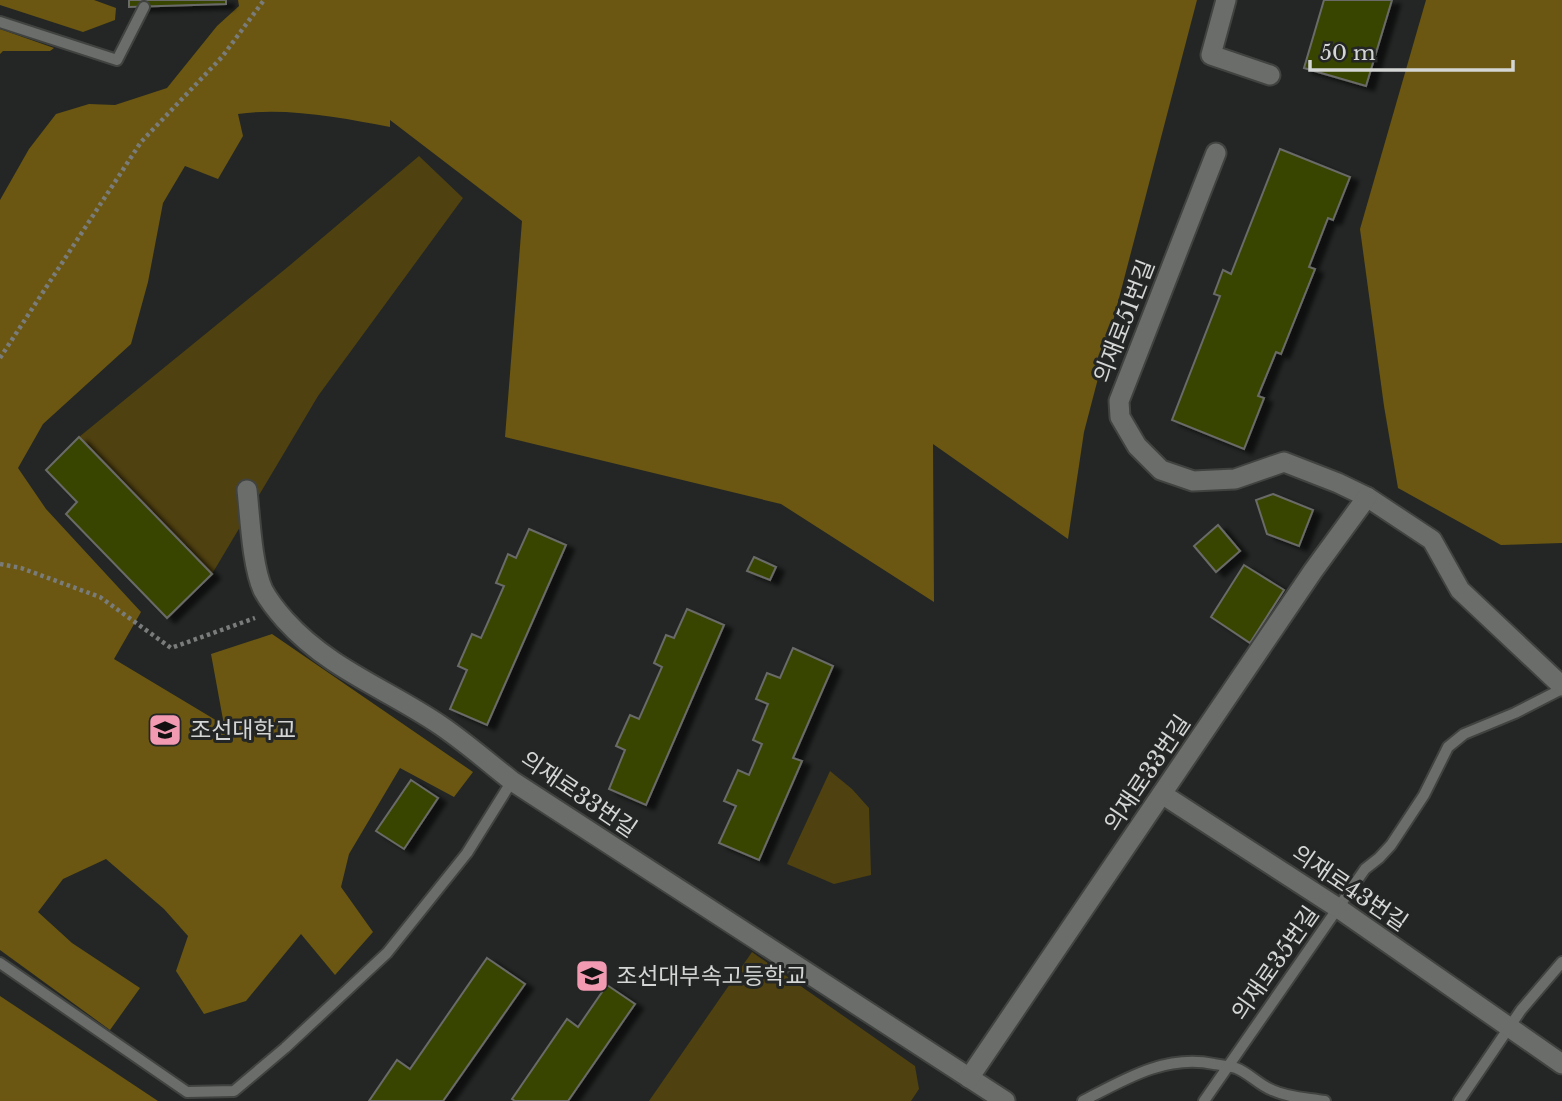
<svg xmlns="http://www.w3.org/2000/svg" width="1562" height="1101" viewBox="0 0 1562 1101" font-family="'Libre Baskerville','Noto Sans KR',serif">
	<defs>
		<filter id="shadow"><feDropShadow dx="8" dy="4.5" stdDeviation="2" flood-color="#0009"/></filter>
	</defs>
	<rect width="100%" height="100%" fill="#232624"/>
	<g fill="#504110">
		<path d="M 419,156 L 463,198 L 318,396 L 212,574 L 79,437 L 289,266 Z"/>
		<path d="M 830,771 L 852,789 L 869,808 L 871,875 L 834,884 L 787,864 Z"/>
		<path d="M 752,952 L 915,1066 L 919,1089 L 911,1101 L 649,1101 Z"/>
	</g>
	<g fill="#6b5711">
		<path d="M 0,0 L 94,0 L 116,8 L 115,20 L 83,32 L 0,5 Z"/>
		<path d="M 238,0 L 1197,0 L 1084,432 L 1068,539 L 933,444 L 934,602 L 781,504 L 505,437 L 522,221 L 390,120 L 390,127 C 343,118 286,107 238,114 L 243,136 L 218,179 L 185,166 L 163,203 L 148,282 L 131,344 L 43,424 L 18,468 L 46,509 L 141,612 L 114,659 L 224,725 L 211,654 L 272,634 L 473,772 L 454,797 L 400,768 L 349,854 L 341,887 L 373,932 L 335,975 L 301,934 L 246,1001 L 204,1014 L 176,971 L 188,936 L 164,909 L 106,859 L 63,879 L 38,912 L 72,943 L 140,988 L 110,1030 L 0,950 L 0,200 L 29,149 L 56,114 L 89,104 L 115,105 L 167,88 L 217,26 L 239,6 Z"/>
		<path d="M 1426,0 L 1562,0 L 1562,543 L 1501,545 L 1398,488 L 1384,406 L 1360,229 Z"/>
		<path d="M 0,29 L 54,48 L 50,51 L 3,51 L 0,54 Z"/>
		<path d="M 0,996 L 158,1101 L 0,1101 Z"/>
	</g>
	<g fill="#374400" stroke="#6a6b67" stroke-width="2" filter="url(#shadow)">
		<path d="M 129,0 L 226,0 L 226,4 L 129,7 Z"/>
		<path d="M 1324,0 L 1392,0 L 1366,86 L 1304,68 Z"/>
		<path d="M 1280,149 L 1350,177 L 1333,220 L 1328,218 L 1309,267 L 1315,269 L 1281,354 L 1276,352 L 1258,396 L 1264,398 L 1244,449 L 1172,420 L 1220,296 L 1214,294 L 1223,270 L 1231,274 Z"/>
		<path d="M 79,437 L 212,574 L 167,618 L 66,514 L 77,502 L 46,470 Z"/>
		<path d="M 1273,494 L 1313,510 L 1299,546 L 1267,534 L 1256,500 Z"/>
		<path d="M 1218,525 L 1240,551 L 1216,572 L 1194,546 Z"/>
		<path d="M 529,529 L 566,545 L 487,725 L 450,709 L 467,670 L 458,666 L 472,634 L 481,638 L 504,586 L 496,583 L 508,554 L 516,558 Z"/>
		<path d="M 754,557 L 776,567 L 770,580 L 747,571 Z"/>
		<path d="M 1244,565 L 1284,590 L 1250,643 L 1211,617 Z"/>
		<path d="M 687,609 L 724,625 L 646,805 L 609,789 L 625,750 L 616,746 L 630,715 L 639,719 L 662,667 L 654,663 L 666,635 L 674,638 Z"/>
		<path d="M 793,648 L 833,666 L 793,758 L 802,761 L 759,860 L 719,843 L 736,806 L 724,801 L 738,770 L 749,775 L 762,744 L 753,740 L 768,704 L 756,699 L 767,673 L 780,678 Z"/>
		<path d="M 411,780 L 438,798 L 404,849 L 376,831 Z"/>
		<path d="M 487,958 L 525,984 L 443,1101 L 369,1101 L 397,1060 L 410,1069 Z"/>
		<path d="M 607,985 L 635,1004 L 568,1101 L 515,1101 L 512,1099 L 567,1019 L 578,1027 Z"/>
	</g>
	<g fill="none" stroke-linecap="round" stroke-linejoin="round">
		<defs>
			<g id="service">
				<path d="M 0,22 L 117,60 L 144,7"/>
				<path d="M 0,963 L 187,1092 L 234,1091 L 285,1048 L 387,953 L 467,853 L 512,781"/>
				<path d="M 1083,1101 C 1125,1079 1166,1054 1214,1064 C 1221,1065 1229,1066 1236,1068 C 1249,1073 1259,1085 1272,1090 C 1289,1098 1308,1098 1325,1101"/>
				<path d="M 1204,1101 L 1365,869 L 1379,858 L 1391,845 L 1424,795 L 1448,747 L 1464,734 L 1515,713 L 1562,689"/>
				<path d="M 1459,1101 L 1521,1010 L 1562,962"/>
			</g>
			<g id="minor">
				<path d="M 1226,0 L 1211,55 L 1270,75"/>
				<path d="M 1216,153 L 1119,401 L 1120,417 L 1137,446 L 1161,470 L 1193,481 L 1235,479 L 1284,462 L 1338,483 L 1367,497 L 1432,540 L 1460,590 L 1562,686"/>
				<path d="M 247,490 C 250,517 252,566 263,590 C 269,601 277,611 285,620 C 329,669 387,689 440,725 C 465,742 488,762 512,781 L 1005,1101"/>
				<path d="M 1162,794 L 1338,908 L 1562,1064"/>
				<path d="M 969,1078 L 1313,571 L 1367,497"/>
			</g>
		</defs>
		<use href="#service" stroke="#414341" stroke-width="14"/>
		<use href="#minor" stroke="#414341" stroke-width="23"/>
		<g stroke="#797c7a" stroke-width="4.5" stroke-dasharray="3.5 3.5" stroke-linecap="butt">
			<path d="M 0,358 L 141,142 L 222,57 L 264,0"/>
			<path d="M 0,564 L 21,568 L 100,597 L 171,648 L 255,618"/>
		</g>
		<use href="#service" stroke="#6a6d6a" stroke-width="10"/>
		<use href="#minor" stroke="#6a6d6a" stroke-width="19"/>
	</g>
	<defs>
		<symbol id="university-square" viewBox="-11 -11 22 22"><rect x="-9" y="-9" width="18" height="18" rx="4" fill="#f19ab2" stroke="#232624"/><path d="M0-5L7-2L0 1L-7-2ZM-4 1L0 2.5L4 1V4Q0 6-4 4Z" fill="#111"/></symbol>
		<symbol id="school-square" viewBox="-11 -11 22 22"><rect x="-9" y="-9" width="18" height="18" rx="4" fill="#f19ab2" stroke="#232624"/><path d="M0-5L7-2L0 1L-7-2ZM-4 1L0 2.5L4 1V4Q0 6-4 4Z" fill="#111"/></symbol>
	</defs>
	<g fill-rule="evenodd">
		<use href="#university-square" x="146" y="711" width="38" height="38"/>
		<use href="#school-square" x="573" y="957" width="38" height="38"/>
	</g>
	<g text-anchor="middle" stroke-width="6" stroke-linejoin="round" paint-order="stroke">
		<g font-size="23" fill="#d4d6d5" stroke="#232624">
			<text transform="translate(1124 321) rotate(-69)" y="8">의재로51번길</text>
			<text transform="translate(1147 773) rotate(-56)" y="8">의재로33번길</text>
			<text transform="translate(579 794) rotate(34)" y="8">의재로33번길</text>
			<text transform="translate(1350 888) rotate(34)" y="8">의재로43번길</text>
			<text transform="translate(1275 963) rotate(-55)" y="8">의재로35번길</text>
		</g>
		<g font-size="23" fill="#d4d6d5" stroke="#232624" text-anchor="start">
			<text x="190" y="738">조선대학교</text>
			<text x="616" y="984">조선대부속고등학교</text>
		</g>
	</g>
	<path d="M1310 60v10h203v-10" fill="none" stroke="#d4d6d5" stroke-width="3.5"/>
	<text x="1320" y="60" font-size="21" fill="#d4d6d5" stroke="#232624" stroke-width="5" paint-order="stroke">50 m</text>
</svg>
